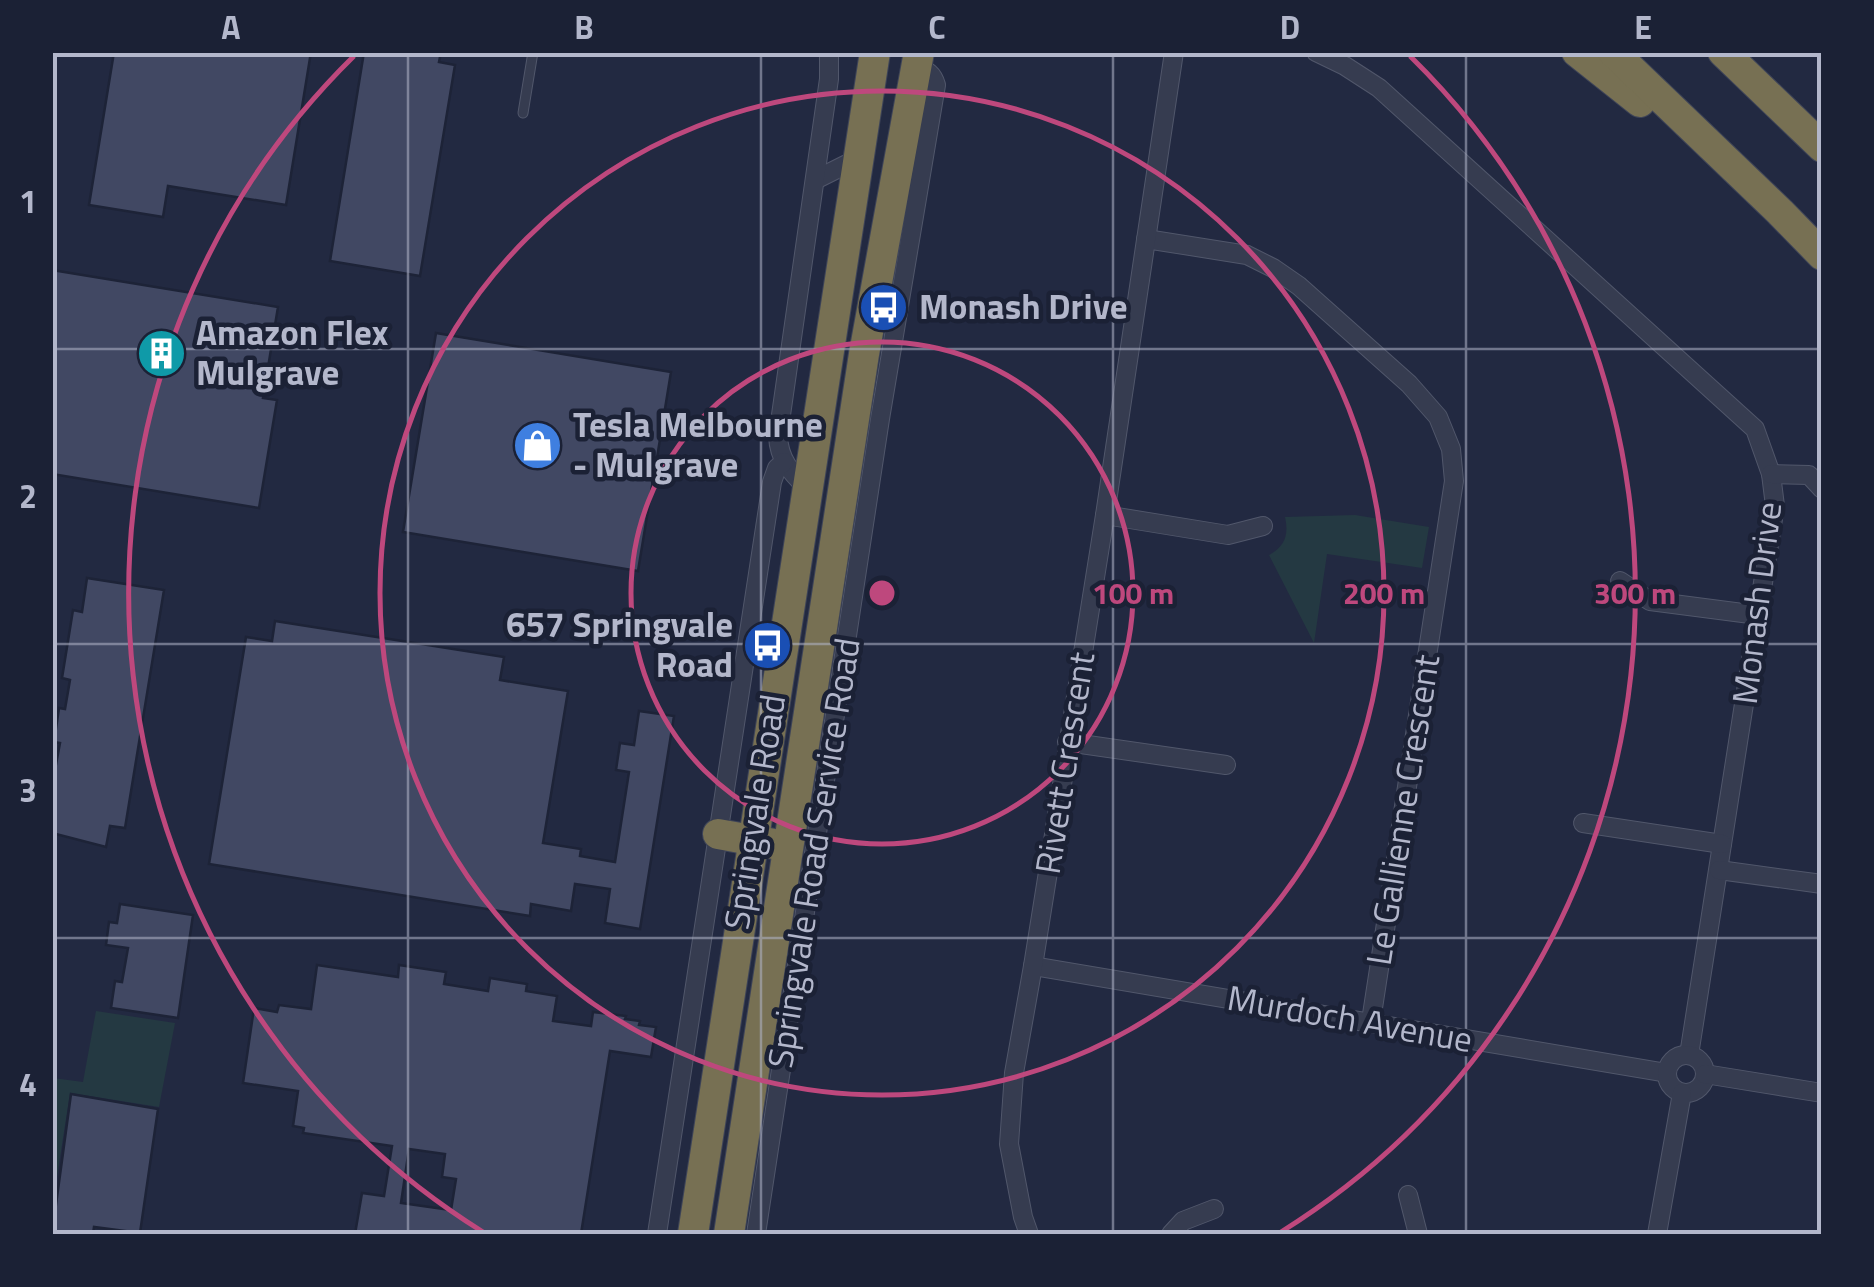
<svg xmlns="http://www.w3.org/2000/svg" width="1874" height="1287" viewBox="0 0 1874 1287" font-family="'Titillium Web',sans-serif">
	<rect width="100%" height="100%" fill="#222941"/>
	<g fill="#243942">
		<path d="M 1355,515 L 1429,527 L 1422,568 L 1327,554 L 1314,643 L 1269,555 C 1285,546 1289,535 1285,517 Z"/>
		<path d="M 96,1011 L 175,1023 L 159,1107 L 70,1093 L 57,1177 L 53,1176 L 53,1078 L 83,1082 Z"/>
	</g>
	<g fill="#414863" stroke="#1d2337" stroke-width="2.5" fill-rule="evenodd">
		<path d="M 114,52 L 311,52 L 286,205 L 168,186 L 163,217 L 89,205 Z"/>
		<path d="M 364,52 L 441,52 L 439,62 L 455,65 L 420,276 L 330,261 Z"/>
		<path d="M 52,270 L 278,307 L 263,398 L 277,400 L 259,508 L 52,474 Z"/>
		<path d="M 436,333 L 671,372 L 656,464 L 672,466 L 670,483 L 653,480 L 638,571 L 403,532 Z"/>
		<path d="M 87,578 L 164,590 L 125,828 L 110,826 L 106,847 L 52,833 L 52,786 L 60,743 L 54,742 L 59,708 L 65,709 L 70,680 L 62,678 L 73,610 L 82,612 Z"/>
		<path d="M 275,621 L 504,657 L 500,680 L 568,691 L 543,843 L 581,849 L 580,856 L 615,862 L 629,772 L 616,770 L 620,743 L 634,745 L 639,711 L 674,716 L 640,929 L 605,923 L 610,889 L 575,884 L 571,911 L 531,904 L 530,916 L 209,864 L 246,637 L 272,641 Z"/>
		<path d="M 120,904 L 193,915 L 178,1018 L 111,1008 L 115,981 L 122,982 L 128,948 L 106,945 L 109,922 L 117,923 Z"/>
		<path d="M 317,965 L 398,977 L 399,965 L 446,972 L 444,984 L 488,991 L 490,978 L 527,984 L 526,991 L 557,996 L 553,1021 L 591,1026 L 593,1012 L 626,1016 L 625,1019 L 640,1021 L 639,1025 L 656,1027 L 651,1057 L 610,1051 L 581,1234 L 355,1234 L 362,1193 L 384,1196 L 392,1146 L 303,1133 L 304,1128 L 293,1126 L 298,1091 L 243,1083 L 254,1008 L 277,1012 L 279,1005 L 311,1009 ZM 409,1149 L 445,1154 L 442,1177 L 456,1179 L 451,1210 L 401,1203 Z"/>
		<path d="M 71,1094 L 158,1109 L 140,1233 L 94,1227 L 93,1234 L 52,1234 Z"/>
	</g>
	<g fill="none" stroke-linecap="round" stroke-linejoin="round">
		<defs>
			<path id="lane" d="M 523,113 L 533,52"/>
			<g id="street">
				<path d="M 1316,52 L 1345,66 L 1379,88 L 1755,429 L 1771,474 L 1775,506 L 1689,1055"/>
				<path d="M 815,180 L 859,158"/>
				<path d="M 1146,239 L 1247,255 L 1273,268 L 1299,286 L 1409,384 L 1438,417 L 1451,449 L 1454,481 L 1371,1021"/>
				<path d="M 1771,474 L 1809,475 L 1822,489"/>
				<path d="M 809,490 C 792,473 779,461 778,436 L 829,79 L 829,52"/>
				<path d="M 1105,515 L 1228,535 L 1263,526"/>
				<path d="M 1620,581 L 1650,601 L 1758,615"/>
				<path d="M 1067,742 L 1226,765"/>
				<path d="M 1583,823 L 1722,844"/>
				<path d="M 1719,870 L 1822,884"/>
				<path d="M 1033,966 L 1667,1073"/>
				<circle cx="1686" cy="1074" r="19"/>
				<path d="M 1705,1074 L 1822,1093"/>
				<path d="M 1408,1195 L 1418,1234"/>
				<path d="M 657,1234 L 772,482 L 777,468 L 784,462"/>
				<path d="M 756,1234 L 880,419 L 936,85 C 933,74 927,70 917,67"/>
				<path d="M 1029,1234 L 1023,1217 L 1009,1144 L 1014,1073 L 1033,966 L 1105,515 L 1174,52"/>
				<path d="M 1171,1234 L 1183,1221 L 1214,1209"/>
				<path d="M 1657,1234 L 1682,1093"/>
			</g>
			<g id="highway">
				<path d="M 1577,52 L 1640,102"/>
				<path d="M 1613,52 L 1780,212 L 1822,255"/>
				<path d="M 1723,52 L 1822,147"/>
				<path d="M 718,834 L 774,844"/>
				<path d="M 693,1234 L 875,52"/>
				<path d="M 729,1234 L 864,354 L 919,52"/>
			</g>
		</defs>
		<use href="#lane" stroke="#51576b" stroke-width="11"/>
		<use href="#street" stroke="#51576b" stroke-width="20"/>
		<use href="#highway" stroke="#3e4458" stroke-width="32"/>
		<use href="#lane" stroke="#363c50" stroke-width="9"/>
		<use href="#street" stroke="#363c50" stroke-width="18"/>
		<use href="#highway" stroke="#777053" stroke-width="30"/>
	</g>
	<path fill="none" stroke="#b3b7cb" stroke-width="2.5" stroke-opacity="0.55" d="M 408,52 L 408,1234M 761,52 L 761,1234M 1113,52 L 1113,1234M 1466,52 L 1466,1234M 52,349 L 1822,349M 52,644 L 1822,644M 52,938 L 1822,938"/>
	<g fill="none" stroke="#be487d" stroke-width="5">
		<circle cx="882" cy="593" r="251"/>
		<circle cx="882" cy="593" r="502"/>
		<path d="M483 1232A753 753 0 0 1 354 56M1410 56A753 753 0 0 1 1281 1232"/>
	</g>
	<defs>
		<symbol id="bus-disc" viewBox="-11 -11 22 22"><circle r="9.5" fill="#1a4fb4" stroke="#1b2135"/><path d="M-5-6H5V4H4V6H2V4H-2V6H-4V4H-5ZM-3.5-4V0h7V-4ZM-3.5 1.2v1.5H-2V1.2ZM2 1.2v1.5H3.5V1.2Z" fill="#fff"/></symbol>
		<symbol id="building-disc" viewBox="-11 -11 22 22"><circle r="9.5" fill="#0f9aa8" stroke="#1b2135"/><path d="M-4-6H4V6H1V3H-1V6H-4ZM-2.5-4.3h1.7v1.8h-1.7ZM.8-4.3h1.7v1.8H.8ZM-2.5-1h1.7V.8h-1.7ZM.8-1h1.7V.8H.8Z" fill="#fff"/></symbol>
		<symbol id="shop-disc" viewBox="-11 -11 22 22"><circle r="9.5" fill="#3f7fe0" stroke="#1b2135"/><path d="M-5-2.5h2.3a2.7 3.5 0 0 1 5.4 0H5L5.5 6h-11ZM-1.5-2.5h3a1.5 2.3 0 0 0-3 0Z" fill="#fff"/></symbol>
	</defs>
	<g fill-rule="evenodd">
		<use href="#bus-disc" x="856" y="280" width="55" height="55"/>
		<use href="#building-disc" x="134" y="326" width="55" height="55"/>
		<use href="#shop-disc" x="510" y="418" width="55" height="55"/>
		<use href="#bus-disc" x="740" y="618" width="55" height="55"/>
	</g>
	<g text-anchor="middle" stroke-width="9" stroke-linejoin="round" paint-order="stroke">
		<g font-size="35" font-weight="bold" fill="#b3b7cb" stroke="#1b2135" text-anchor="start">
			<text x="919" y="319">Monash Drive</text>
			<text x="196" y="345">Amazon Flex<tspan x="196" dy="40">Mulgrave</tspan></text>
			<text x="573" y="437">Tesla Melbourne<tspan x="573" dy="40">- Mulgrave</tspan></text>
			<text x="733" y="637" text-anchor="end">657 Springvale<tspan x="733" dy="40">Road</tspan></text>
		</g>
		<g font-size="35" fill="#b3b7cb" stroke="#1b2135">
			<text transform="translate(1757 603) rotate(-83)" y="12">Monash Drive</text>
			<text transform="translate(1065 763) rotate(-81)" y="12">Rivett Crescent</text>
			<text transform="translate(1403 810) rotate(-81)" y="12">Le Gallienne Crescent</text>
			<text transform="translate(755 812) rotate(-81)" y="12">Springvale Road</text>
			<text transform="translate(814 853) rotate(-81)" y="12">Springvale Road Service Road</text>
			<text transform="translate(1350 1019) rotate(10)" y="12">Murdoch Avenue</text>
		</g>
	</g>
	<circle cx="882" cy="593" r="15" fill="#be487d" stroke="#1b2135" stroke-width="5"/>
	<g font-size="30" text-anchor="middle" font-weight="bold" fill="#be487d" stroke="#1b2135" stroke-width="9" stroke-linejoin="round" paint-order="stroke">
		<text x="1133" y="604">100 m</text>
		<text x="1384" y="604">200 m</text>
		<text x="1635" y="604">300 m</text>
	</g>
	<rect width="1874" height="1287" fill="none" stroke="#1b2135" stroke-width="110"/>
	<rect x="55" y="55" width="1764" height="1177" fill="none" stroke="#b3b7cb" stroke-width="4"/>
	<g font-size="32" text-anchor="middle" font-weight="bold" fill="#b3b7cb">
		<text x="231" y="39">A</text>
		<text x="584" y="39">B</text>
		<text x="937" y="39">C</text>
		<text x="1290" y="39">D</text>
		<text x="1643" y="39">E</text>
		<text x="28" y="213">1</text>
		<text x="28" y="508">2</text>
		<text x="28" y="802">3</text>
		<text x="28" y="1096">4</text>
	</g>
</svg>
